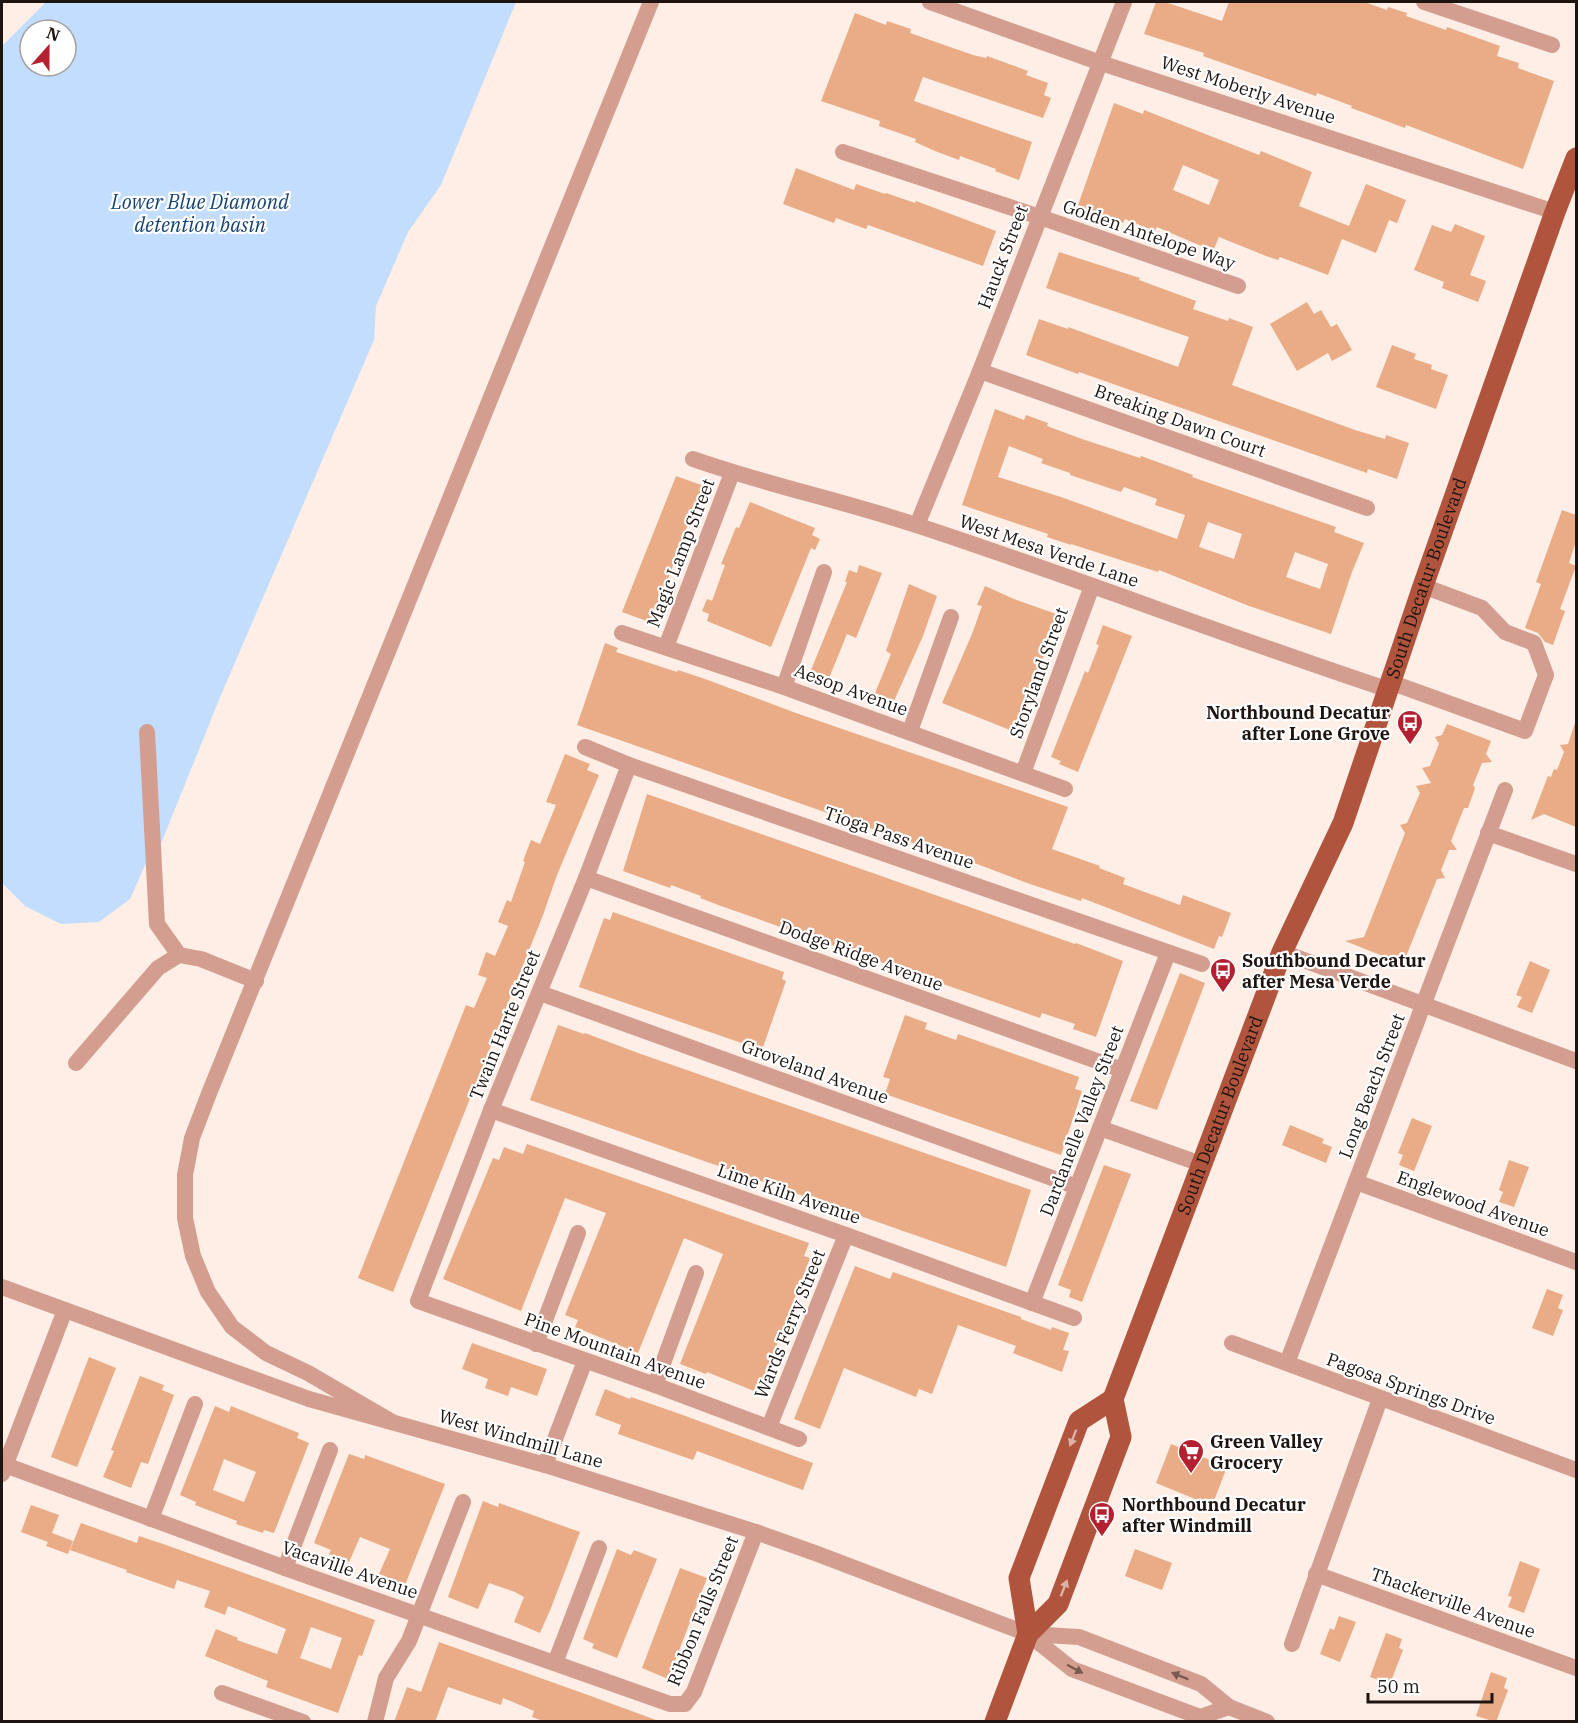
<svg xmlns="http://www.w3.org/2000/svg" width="1578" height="1723" viewBox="0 0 1578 1723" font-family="'IBM Plex Serif',serif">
	<rect width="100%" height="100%" fill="#feeee5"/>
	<path fill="#c2ddfd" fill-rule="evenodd" d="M 46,2 L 516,2 L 441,185 L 408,232 L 376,306 L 374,340 L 221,695 L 160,846 L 146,863 L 130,899 L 99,922 L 61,924 L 25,906 L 2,883 L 2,46 ZM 30,30 L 66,30 L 66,66 L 30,66 Z"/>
	<g fill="#e9ac87" fill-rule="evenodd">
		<path d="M 1156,2 L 1165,2 L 1222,21 L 1229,2 L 1364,2 L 1387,10 L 1388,7 L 1407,13 L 1406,16 L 1446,30 L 1447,27 L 1500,46 L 1497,56 L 1519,63 L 1518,68 L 1554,81 L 1523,169 L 1406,125 L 1405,128 L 1365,113 L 1351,108 L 1352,106 L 1317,93 L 1316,96 L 1203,56 L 1204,53 L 1144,34 Z"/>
		<path d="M 855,13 L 886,25 L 887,21 L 911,29 L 910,33 L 973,55 L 986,58 L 987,56 L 1028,71 L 1026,75 L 1048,83 L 1044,95 L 1051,98 L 1043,118 L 923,77 L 914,101 L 1032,142 L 1019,180 L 995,171 L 996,169 L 960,156 L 959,160 L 935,151 L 915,142 L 916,139 L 879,126 L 880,121 L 821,101 Z"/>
		<path d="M 1114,103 L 1143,114 L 1144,110 L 1259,155 L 1261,151 L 1312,172 L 1299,206 L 1349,226 L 1366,184 L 1406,200 L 1397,223 L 1389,220 L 1376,253 L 1342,239 L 1328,275 L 1280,257 L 1278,260 L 1266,256 L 1219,237 L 1213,251 L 1157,227 L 1155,231 L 1125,219 L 1123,223 L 1078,205 ZM 1183,165 L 1219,180 L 1209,205 L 1173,190 Z"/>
		<path d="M 796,168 L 854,190 L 856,184 L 885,194 L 886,193 L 915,203 L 916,201 L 996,231 L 983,266 L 868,225 L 866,229 L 836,218 L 834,223 L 783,204 Z"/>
		<path d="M 1455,224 L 1485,236 L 1470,275 L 1486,281 L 1478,302 L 1442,288 L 1444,282 L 1414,270 L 1432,225 L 1451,232 Z"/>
		<path d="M 1059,252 L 1140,278 L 1139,280 L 1196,301 L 1193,309 L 1228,321 L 1229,318 L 1253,327 L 1232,385 L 1355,430 L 1385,439 L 1386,435 L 1409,443 L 1397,479 L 1368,469 L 1367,473 L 1079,372 L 1078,374 L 1026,355 L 1039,319 L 1068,329 L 1068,327 L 1178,367 L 1189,337 L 1046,288 Z"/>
		<path d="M 1307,302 L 1314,314 L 1321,310 L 1331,327 L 1337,324 L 1352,350 L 1332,361 L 1328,353 L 1297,371 L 1270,324 Z"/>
		<path d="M 1392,345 L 1416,354 L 1414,359 L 1432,365 L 1431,369 L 1448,375 L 1436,409 L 1376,387 Z"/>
		<path d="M 995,409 L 1024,420 L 1026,415 L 1048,423 L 1047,426 L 1082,439 L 1140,458 L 1141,456 L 1193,475 L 1192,477 L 1336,527 L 1334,532 L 1364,543 L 1352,572 L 1331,634 L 1249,606 L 1159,570 L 1158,572 L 1071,544 L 1071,545 L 1047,537 L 1048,534 L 962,505 ZM 1009,446 L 1043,459 L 1041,463 L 1070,473 L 1070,475 L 1121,492 L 1124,487 L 1157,499 L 1155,505 L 1185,515 L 1177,539 L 1061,497 L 998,477 ZM 1208,522 L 1242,534 L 1234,559 L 1199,547 ZM 1295,552 L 1328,564 L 1320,589 L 1286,577 Z"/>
		<path d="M 676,476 L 704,486 L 697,506 L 695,505 L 652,623 L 622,612 Z"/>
		<path d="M 750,502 L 815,528 L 812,535 L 820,539 L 815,550 L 811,548 L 771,647 L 707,621 L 709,614 L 702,611 L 707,599 L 712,601 L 725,565 L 721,564 L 726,552 L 736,527 L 739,528 Z"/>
		<path d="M 1562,510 L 1576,515 L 1576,541 L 1569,563 L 1576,566 L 1560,609 L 1565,611 L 1553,645 L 1545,642 L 1538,633 L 1525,628 L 1541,584 L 1536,582 Z"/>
		<path d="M 859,565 L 882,573 L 856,638 L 847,634 L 829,678 L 811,670 L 847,582 L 845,582 L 849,570 L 857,573 Z"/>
		<path d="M 909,584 L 937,596 L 923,636 L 894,701 L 875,693 L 891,654 L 886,651 Z"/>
		<path d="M 985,586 L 1014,599 L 1059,615 L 1015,732 L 942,703 L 972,634 L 982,606 L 977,605 Z"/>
		<path d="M 1103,625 L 1132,636 L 1078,772 L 1059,764 L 1061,761 L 1051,757 L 1085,671 L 1088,673 L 1099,645 L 1096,644 Z"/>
		<path d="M 605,643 L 618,648 L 616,652 L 677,672 L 678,670 L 705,679 L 796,713 L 1068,807 L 1052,849 L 1100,866 L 1099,868 L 1125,878 L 1123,884 L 1180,905 L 1183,895 L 1231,913 L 1222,937 L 1219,936 L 1214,949 L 1082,898 L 1081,901 L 1027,883 L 940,850 L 939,852 L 924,847 L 577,725 Z"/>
		<path d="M 1575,723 L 1576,827 L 1544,814 L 1531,820 L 1548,776 L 1551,777 L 1554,769 L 1557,770 L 1564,752 L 1560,745 L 1568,744 Z"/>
		<path d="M 1447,724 L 1491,741 L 1486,754 L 1492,762 L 1482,763 L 1473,785 L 1475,788 L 1468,808 L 1464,808 L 1451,841 L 1457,850 L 1449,850 L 1441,870 L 1445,878 L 1437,879 L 1403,964 L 1345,941 L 1364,937 L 1405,833 L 1400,825 L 1407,823 L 1420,793 L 1416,786 L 1431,783 L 1422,768 L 1430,766 L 1439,744 L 1435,737 L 1442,735 Z"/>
		<path d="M 565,754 L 590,764 L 587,770 L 599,775 L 557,875 L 543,915 L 393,1292 L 358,1278 L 466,1005 L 474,1008 L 487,978 L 478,975 L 486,952 L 495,956 L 508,926 L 498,922 L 507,900 L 511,902 L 525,862 L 523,861 L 531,840 L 540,844 L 556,805 L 546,802 Z"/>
		<path d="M 647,794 L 1075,944 L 1076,943 L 1123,961 L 1096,1037 L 1073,1029 L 1075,1024 L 1042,1013 L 1040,1018 L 721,906 L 700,898 L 701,896 L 671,885 L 670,888 L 623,871 Z"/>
		<path d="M 613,912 L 784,972 L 782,979 L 786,981 L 762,1050 L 579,987 L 604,918 L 610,920 Z"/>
		<path d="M 1530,961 L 1550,970 L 1532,1013 L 1517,1007 L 1522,997 L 1516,995 Z"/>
		<path d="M 1180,973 L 1205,983 L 1157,1110 L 1130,1101 Z"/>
		<path d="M 905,1015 L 927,1023 L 925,1029 L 956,1040 L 958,1034 L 1079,1077 L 1075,1089 L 1082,1091 L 1061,1155 L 885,1094 L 890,1079 L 883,1077 Z"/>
		<path d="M 558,1025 L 584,1034 L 585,1033 L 638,1053 L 1031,1190 L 1006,1267 L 530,1100 Z"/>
		<path d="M 1412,1118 L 1432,1126 L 1414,1171 L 1399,1165 L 1403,1155 L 1398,1153 Z"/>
		<path d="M 1290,1125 L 1324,1139 L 1322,1143 L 1332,1147 L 1326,1163 L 1282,1145 Z"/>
		<path d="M 527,1144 L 809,1243 L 804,1256 L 810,1258 L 759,1393 L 707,1372 L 706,1374 L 680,1364 L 723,1254 L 684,1238 L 638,1353 L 575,1327 L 578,1320 L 565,1315 L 606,1213 L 565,1198 L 521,1311 L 443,1279 L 493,1158 L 499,1160 L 504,1147 L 523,1154 Z"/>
		<path d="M 1509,1160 L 1529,1167 L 1514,1207 L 1499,1202 L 1503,1192 L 1499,1190 Z"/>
		<path d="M 1104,1165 L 1131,1174 L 1082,1302 L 1069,1297 L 1071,1290 L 1058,1285 Z"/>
		<path d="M 855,1266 L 890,1279 L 893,1272 L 1021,1317 L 1021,1319 L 1051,1330 L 1052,1327 L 1069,1333 L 1063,1350 L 1069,1351 L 1062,1372 L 1013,1353 L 1016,1346 L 958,1325 L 932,1394 L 919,1389 L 916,1397 L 844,1368 L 820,1429 L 794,1419 Z"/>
		<path d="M 1547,1289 L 1563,1295 L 1558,1308 L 1563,1310 L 1553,1336 L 1532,1328 Z"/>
		<path d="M 472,1343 L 547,1369 L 537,1396 L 511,1387 L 508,1396 L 485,1388 L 488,1379 L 462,1369 Z"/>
		<path d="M 89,1357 L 116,1368 L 77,1467 L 51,1457 Z"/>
		<path d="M 140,1376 L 164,1385 L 162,1390 L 174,1395 L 148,1464 L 141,1462 L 131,1488 L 103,1477 L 114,1451 L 111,1450 Z"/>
		<path d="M 605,1389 L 630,1399 L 631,1397 L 680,1414 L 813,1463 L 803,1490 L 697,1451 L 693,1460 L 618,1434 L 621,1425 L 595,1415 Z"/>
		<path d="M 215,1406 L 229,1412 L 231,1406 L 299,1433 L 297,1438 L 309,1443 L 274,1533 L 264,1530 L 263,1533 L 236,1524 L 237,1521 L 195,1505 L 196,1502 L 180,1495 ZM 224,1459 L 256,1472 L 244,1502 L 213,1490 Z"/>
		<path d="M 1171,1444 L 1227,1467 L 1212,1506 L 1156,1483 Z"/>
		<path d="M 349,1454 L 364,1459 L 365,1455 L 445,1484 L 405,1585 L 379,1574 L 390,1549 L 360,1537 L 349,1562 L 329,1554 L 331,1550 L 314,1543 Z"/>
		<path d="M 483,1501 L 498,1507 L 499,1503 L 580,1532 L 551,1608 L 540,1633 L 514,1622 L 524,1597 L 515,1592 L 489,1583 L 478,1609 L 448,1597 Z"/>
		<path d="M 31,1505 L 59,1515 L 52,1533 L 73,1541 L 68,1554 L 46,1546 L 48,1542 L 21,1532 Z"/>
		<path d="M 81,1523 L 137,1543 L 139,1536 L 166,1545 L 375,1620 L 362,1656 L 359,1655 L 338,1713 L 266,1687 L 268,1681 L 205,1656 L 216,1629 L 238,1638 L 237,1640 L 277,1654 L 286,1629 L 228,1606 L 225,1615 L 204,1607 L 210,1591 L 177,1580 L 174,1589 L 126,1572 L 127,1570 L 70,1550 ZM 311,1627 L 342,1638 L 331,1669 L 300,1658 Z"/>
		<path d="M 617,1549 L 631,1555 L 634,1550 L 657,1559 L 617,1658 L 592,1648 L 594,1644 L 583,1639 Z"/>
		<path d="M 1135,1549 L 1172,1563 L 1162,1590 L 1125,1576 Z"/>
		<path d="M 1520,1561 L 1540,1569 L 1524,1613 L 1508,1607 L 1512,1597 L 1508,1596 Z"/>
		<path d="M 680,1568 L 707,1578 L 668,1679 L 642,1668 Z"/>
		<path d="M 1339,1616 L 1356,1622 L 1340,1662 L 1320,1654 L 1330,1628 L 1334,1630 Z"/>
		<path d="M 1386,1633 L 1402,1639 L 1399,1648 L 1403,1650 L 1390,1684 L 1370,1677 Z"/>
		<path d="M 439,1642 L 588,1695 L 656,1720 L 656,1722 L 546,1722 L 532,1717 L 534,1711 L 503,1698 L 501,1705 L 448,1687 L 435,1722 L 394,1722 L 407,1687 L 421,1692 Z"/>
		<path d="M 1491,1672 L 1507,1678 L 1504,1688 L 1508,1690 L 1496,1722 L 1476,1716 Z"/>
	</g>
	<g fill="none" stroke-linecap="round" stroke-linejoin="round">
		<g stroke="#d39e90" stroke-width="16">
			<path d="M 930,2 L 1101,63 L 1555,212"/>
			<path d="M 1424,2 L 1552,45"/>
			<path d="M 843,152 L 1040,217 L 1238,286"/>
			<path d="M 980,371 L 1367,508"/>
			<path d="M 693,459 C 767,485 844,501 919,526 C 1077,578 1232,638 1389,690"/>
			<path d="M 917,525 L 980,371 L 1124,2"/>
			<path d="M 622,633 L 784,687 L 1065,789"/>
			<path d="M 666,647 L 732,473"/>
			<path d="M 1390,682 L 1525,731 L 1546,675 L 1534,643 L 1505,632 L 1482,608 L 1423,586"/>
			<path d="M 784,687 L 824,572"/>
			<path d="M 910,731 L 951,617"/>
			<path d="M 147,732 L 157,924 L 179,955"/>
			<path d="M 585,747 L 629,765 L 1202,964"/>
			<path d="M 629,765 L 586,878 L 491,1110 L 418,1301 L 655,1385 L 799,1439"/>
			<path d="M 1023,773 L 1092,586"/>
			<path d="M 1488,833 L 1576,864"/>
			<path d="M 586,878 L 1122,1070"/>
			<path d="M 1282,952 L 1576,1061"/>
			<path d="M 540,993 L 1077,1187"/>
			<path d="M 76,1063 L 158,968 L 179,955 L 201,959 L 256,981"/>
			<path d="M 491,1110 L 846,1235 L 1074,1318"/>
			<path d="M 1100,1128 L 1201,1164"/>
			<path d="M 1356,1182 L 1576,1262"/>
			<path d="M 2,1287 L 309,1399 L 545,1465 L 756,1532 L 815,1553 L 1028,1634 L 1079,1637 L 1201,1684 L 1229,1707 L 1267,1722"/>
			<path d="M 1032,1303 L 1168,953"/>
			<path d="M 1232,1343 L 1576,1470"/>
			<path d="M 536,1344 L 578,1233"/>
			<path d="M 1287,1363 L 1505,790"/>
			<path d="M 655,1385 L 696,1273"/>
			<path d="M 392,1422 L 308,1373 L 266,1353 L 232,1327 L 208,1292 L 193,1256 L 185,1218 L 185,1175 L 192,1138 L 210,1091 L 651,2"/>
			<path d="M 769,1427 L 846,1235"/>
			<path d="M 5,1465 L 285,1568 L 670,1704 L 685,1704 L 694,1692 L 756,1532"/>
			<path d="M 545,1465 L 585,1361"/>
			<path d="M 2,1474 L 65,1310"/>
			<path d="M 151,1519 L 195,1404"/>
			<path d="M 285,1568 L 330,1450"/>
			<path d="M 1316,1574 L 1576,1668"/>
			<path d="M 1028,1634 L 1072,1669 L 1200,1717 L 1229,1707"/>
			<path d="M 1292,1644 L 1380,1399"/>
			<path d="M 555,1663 L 599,1548"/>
			<path d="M 222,1693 L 303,1722"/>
			<path d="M 375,1722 L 386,1678 L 409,1641 L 463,1502"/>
		</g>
		<g stroke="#b1543d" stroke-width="21">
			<path d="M 1028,1634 L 1019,1578 L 1079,1421 L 1113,1399"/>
			<path id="s1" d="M 995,1722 L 1028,1634 L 1058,1604 L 1121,1437 L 1113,1399 L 1282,952 L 1343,823 L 1423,586 L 1555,212 L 1576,158"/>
		</g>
	</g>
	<defs><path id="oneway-solid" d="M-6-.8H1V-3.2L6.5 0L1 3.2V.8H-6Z" transform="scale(1.5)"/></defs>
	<g fill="#dcb2a8">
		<use href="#oneway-solid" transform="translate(1073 1438) rotate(111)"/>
		<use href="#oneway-solid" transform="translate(1064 1588) rotate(-69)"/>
	</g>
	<g fill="#785a50">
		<use href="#oneway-solid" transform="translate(1075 1669) rotate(28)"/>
		<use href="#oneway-solid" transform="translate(1180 1676) rotate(-158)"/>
	</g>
	<defs>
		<symbol id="bus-pin" viewBox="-11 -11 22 30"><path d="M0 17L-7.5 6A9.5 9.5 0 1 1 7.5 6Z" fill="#b32130" stroke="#fff"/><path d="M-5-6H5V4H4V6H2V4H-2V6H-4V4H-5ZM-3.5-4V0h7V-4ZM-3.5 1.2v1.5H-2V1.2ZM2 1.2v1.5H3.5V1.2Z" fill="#fff"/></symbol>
		<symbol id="supermarket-pin" viewBox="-11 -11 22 30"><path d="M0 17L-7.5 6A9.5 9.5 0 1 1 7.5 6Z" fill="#b32130" stroke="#fff"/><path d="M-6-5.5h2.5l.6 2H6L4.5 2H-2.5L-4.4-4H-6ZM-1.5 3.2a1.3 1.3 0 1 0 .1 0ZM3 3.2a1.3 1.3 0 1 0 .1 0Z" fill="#fff"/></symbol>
	</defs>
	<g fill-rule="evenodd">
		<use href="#bus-pin" x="1395" y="708" width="30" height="40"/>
		<use href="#bus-pin" x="1208" y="956" width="30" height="40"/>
		<use href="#supermarket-pin" x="1176" y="1437" width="30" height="40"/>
		<use href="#bus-pin" x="1087" y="1500" width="30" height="40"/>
	</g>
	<g text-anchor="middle" stroke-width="4.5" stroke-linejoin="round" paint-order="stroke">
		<g font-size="18" fill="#1e1510" stroke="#fff">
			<text transform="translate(1248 90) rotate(18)" y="6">West Moberly Avenue</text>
			<text transform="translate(1149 235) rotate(19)" y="6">Golden Antelope Way</text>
			<text transform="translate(1003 257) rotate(-69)" y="6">Hauck Street</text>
			<text transform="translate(1180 421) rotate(20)" y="6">Breaking Dawn Court</text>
			<text transform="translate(1049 551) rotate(19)" y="6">West Mesa Verde Lane</text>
			<text transform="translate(681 553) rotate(-69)" y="6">Magic Lamp Street</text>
			<text dy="6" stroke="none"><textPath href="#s1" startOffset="1233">South Decatur Boulevard</textPath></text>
			<text transform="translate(1039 673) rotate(-70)" y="6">Storyland Street</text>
			<text transform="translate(851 690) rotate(20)" y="6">Aesop Avenue</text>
			<text transform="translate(899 838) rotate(19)" y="6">Tioga Pass Avenue</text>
			<text transform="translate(861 956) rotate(20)" y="6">Dodge Ridge Avenue</text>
			<text transform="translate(505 1025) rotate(-68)" y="6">Twain Harte Street</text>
			<text transform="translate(815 1072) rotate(20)" y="6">Groveland Avenue</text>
			<text transform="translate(1372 1086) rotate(-69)" y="6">Long Beach Street</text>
			<text dy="6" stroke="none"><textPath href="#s1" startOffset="657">South Decatur Boulevard</textPath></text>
			<text transform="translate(1082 1121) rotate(-69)" y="6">Dardanelle Valley Street</text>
			<text transform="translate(789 1194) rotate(19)" y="6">Lime Kiln Avenue</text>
			<text transform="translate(1473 1204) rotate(20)" y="6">Englewood Avenue</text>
			<text transform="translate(790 1324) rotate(-68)" y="6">Wards Ferry Street</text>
			<text transform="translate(615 1351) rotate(20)" y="6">Pine Mountain Avenue</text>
			<text transform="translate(1411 1389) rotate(20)" y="6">Pagosa Springs Drive</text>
			<text transform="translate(521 1439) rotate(16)" y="6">West Windmill Lane</text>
			<text transform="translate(350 1570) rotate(19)" y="6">Vacaville Avenue</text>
			<text transform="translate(1453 1603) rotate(20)" y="6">Thackerville Avenue</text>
			<text transform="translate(703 1611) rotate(-68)" y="6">Ribbon Falls Street</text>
		</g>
		<g font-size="18" font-weight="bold" fill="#1e1510" stroke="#fff" text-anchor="start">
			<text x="1390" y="719" text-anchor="end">Northbound Decatur<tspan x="1390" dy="21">after Lone Grove</tspan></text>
			<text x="1242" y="967">Southbound Decatur<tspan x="1242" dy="21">after Mesa Verde</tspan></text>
			<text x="1210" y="1448">Green Valley<tspan x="1210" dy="21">Grocery</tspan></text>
			<text x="1122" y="1511">Northbound Decatur<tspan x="1122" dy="21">after Windmill</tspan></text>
		</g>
		<g font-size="20" font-style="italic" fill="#154372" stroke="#fff">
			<text x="200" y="209">Lower Blue Diamond<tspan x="200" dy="23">detention basin</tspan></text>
		</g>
	</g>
	<rect width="1578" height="1723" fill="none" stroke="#1e1510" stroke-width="6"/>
	<g transform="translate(48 48) rotate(21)"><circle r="28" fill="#ffffff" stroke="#a5a19f" stroke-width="1.5"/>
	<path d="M0-4.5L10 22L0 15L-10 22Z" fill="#b32130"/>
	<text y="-9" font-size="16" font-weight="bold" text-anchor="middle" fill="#1e1510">N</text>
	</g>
	<path d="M1368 1693v9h124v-9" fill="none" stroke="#1e1510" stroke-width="3"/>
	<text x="1377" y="1693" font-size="18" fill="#1e1510" stroke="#ffffff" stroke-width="4.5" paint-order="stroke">50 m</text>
</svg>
